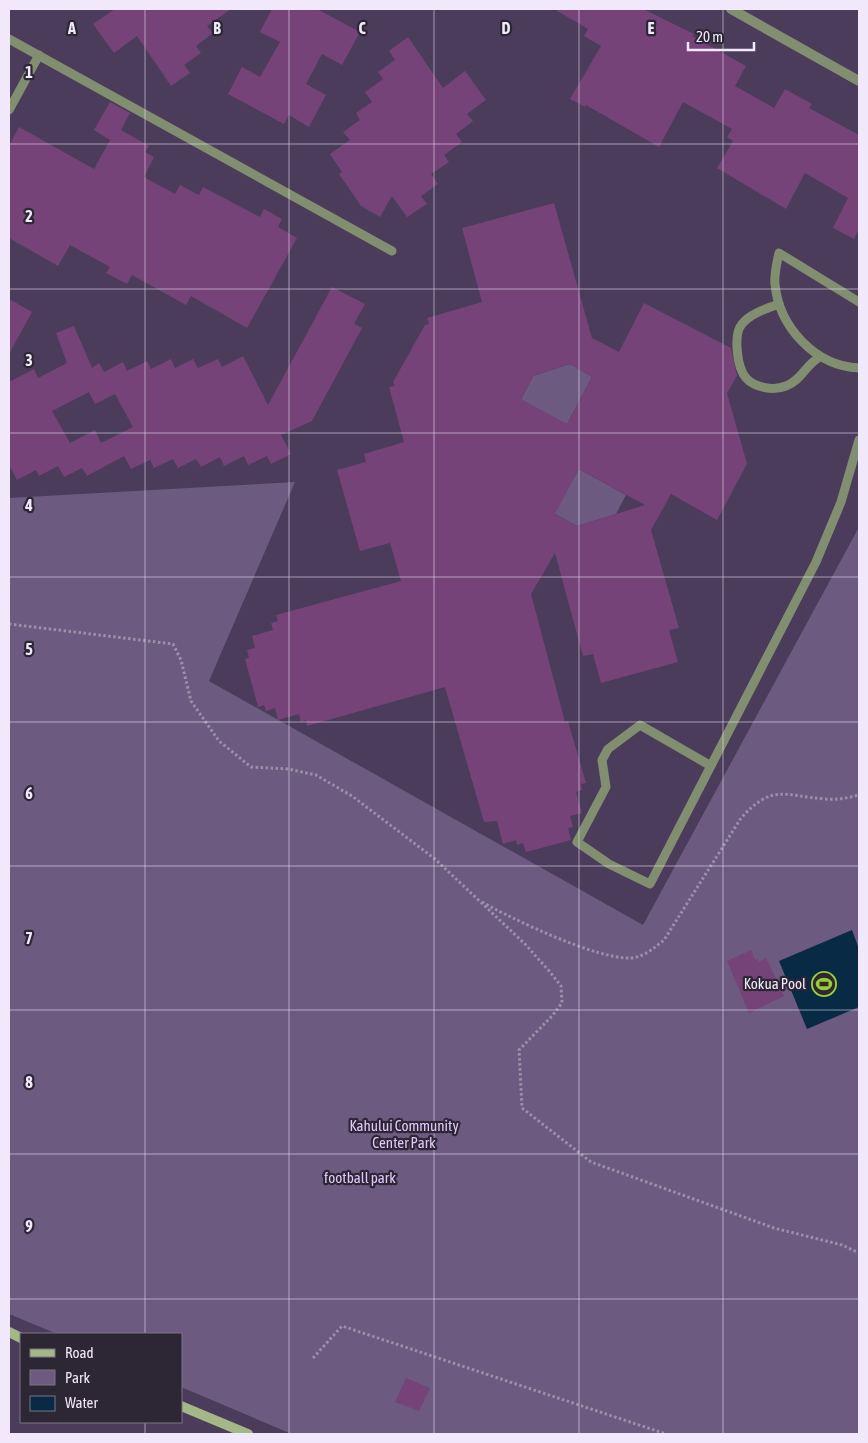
<svg xmlns="http://www.w3.org/2000/svg" width="868" height="1443" viewBox="0 0 868 1443" font-family="'Asap Condensed',sans-serif">
	<rect width="100%" height="100%" fill="#4a3c5a"/>
	<g fill="#6c5a80">
		<path d="M 570,364 L 592,377 L 567,424 L 513,415 L 533,376 Z"/>
		<path d="M 579,469 L 626,495 L 616,514 L 577,526 L 539,505 L 555,477 L 570,485 Z"/>
		<path d="M 295,482 L 209,681 L 643,925 L 859,527 L 859,1434 L 292,1434 L 181,1387 L 181,1334 L 57,1334 L 9,1314 L 9,498 Z"/>
	</g>
	<path fill="#082a44" d="M 852,930 L 859,949 L 859,1007 L 807,1029 L 779,961 Z"/>
	<g fill="#764378" fill-rule="evenodd">
		<path d="M 115,9 L 231,9 L 207,26 L 213,33 L 196,46 L 201,53 L 184,65 L 190,73 L 171,86 L 137,36 L 114,53 L 93,24 Z"/>
		<path d="M 272,9 L 317,9 L 360,32 L 342,65 L 322,54 L 306,84 L 326,95 L 309,127 L 289,115 L 284,124 L 228,94 L 242,67 L 260,77 L 280,42 L 260,32 Z"/>
		<path d="M 554,9 L 643,9 L 694,34 L 692,36 L 746,66 L 735,86 L 774,108 L 785,89 L 812,104 L 809,108 L 859,135 L 859,229 L 854,239 L 833,228 L 848,198 L 805,173 L 786,209 L 717,168 L 733,141 L 727,137 L 732,129 L 683,102 L 659,147 L 586,105 L 585,107 L 570,99 L 601,46 L 584,36 L 588,29 Z"/>
		<path d="M 408,37 L 443,88 L 465,71 L 486,100 L 467,114 L 473,121 L 456,134 L 462,142 L 444,155 L 449,162 L 431,174 L 438,184 L 421,196 L 427,204 L 407,217 L 392,196 L 380,217 L 361,206 L 339,174 L 342,172 L 330,154 L 350,140 L 343,132 L 360,120 L 356,113 L 372,102 L 365,92 L 383,79 L 378,72 L 395,60 L 389,51 Z"/>
		<path d="M 110,102 L 130,113 L 121,130 L 149,146 L 145,152 L 154,157 L 144,177 L 175,194 L 180,185 L 199,195 L 203,187 L 260,217 L 264,209 L 282,219 L 278,227 L 297,238 L 247,328 L 191,296 L 186,305 L 132,275 L 127,284 L 106,273 L 110,267 L 70,245 L 58,266 L 9,238 L 9,146 L 19,127 L 94,169 L 110,140 L 94,130 Z"/>
		<path d="M 554,203 L 592,338 L 619,352 L 644,303 L 731,348 L 737,376 L 727,393 L 747,464 L 717,520 L 671,494 L 651,530 L 679,628 L 669,630 L 678,662 L 601,683 L 593,654 L 583,656 L 555,553 L 531,594 L 565,722 L 568,721 L 586,783 L 581,784 L 582,790 L 576,792 L 582,813 L 570,816 L 573,827 L 568,828 L 571,840 L 526,852 L 523,843 L 517,845 L 516,840 L 503,844 L 497,821 L 484,822 L 445,687 L 307,726 L 306,720 L 301,722 L 299,714 L 278,720 L 275,708 L 266,711 L 264,705 L 258,707 L 245,659 L 249,658 L 247,650 L 255,648 L 252,636 L 273,630 L 271,623 L 278,621 L 276,615 L 401,581 L 390,543 L 360,551 L 337,470 L 366,462 L 364,454 L 404,442 L 389,387 L 395,386 L 393,382 L 425,325 L 429,324 L 427,318 L 482,302 L 462,228 ZM 570,364 L 592,377 L 567,424 L 521,399 L 533,376 ZM 579,469 L 645,505 L 577,526 L 555,514 Z"/>
		<path d="M 332,287 L 365,304 L 354,324 L 362,328 L 312,421 L 281,435 L 291,454 L 271,464 L 267,456 L 248,465 L 244,456 L 224,466 L 220,457 L 201,467 L 196,459 L 178,468 L 173,459 L 154,468 L 150,460 L 131,469 L 124,456 L 87,476 L 82,468 L 64,477 L 58,466 L 39,476 L 36,470 L 17,480 L 9,465 L 9,382 L 34,369 L 38,378 L 67,363 L 56,333 L 74,326 L 92,368 L 99,363 L 104,372 L 123,362 L 127,371 L 147,361 L 151,369 L 171,359 L 175,368 L 193,359 L 198,368 L 218,359 L 222,367 L 243,356 L 268,405 ZM 89,392 L 95,404 L 115,394 L 133,427 L 101,443 L 95,430 L 70,443 L 52,411 Z"/>
		<path d="M 9,299 L 32,312 L 9,354 Z"/>
		<path d="M 751,950 L 755,960 L 758,959 L 759,962 L 766,958 L 784,996 L 749,1013 L 727,961 Z"/>
		<path d="M 406,1378 L 430,1388 L 419,1411 L 395,1402 Z"/>
	</g>
	<g fill="none" stroke-linecap="round" stroke-linejoin="round">
		<g stroke="#9b90a8" stroke-width="3" stroke-dasharray="2.5 2.5" stroke-linecap="butt">
			<path d="M 9,624 L 173,644 L 181,660 L 191,701 L 219,741 L 251,767 L 288,769 L 316,775 L 352,796 L 435,859 L 525,944 L 550,972 L 561,986 L 562,1003 L 552,1016 L 519,1050 L 522,1108 L 591,1162 L 774,1228 L 842,1245 L 859,1253"/>
			<path d="M 482,902 C 512,919 598,960 631,958 C 644,957 654,948 664,940 L 741,818 C 773,783 784,796 825,799 C 836,800 848,798 859,795"/>
			<path d="M 313,1358 L 342,1326 L 666,1434"/>
		</g>
		<g stroke="#828e70" stroke-width="9">
			<path d="M 9,39 L 392,251"/>
			<path d="M 9,110 L 39,55"/>
			<path d="M 859,302 L 779,253 C 777,262 774,274 775,284 C 779,327 815,366 859,368"/>
			<path d="M 779,304 C 766,309 751,313 742,324 C 733,334 737,368 746,378 C 755,388 774,391 786,386 C 802,380 806,364 820,357"/>
			<path d="M 711,766 L 640,725 L 608,749 L 602,760 L 606,787 L 577,842 L 609,864 L 650,884 L 816,562 L 841,502 L 859,440"/>
		</g>
		<path stroke="#828e70" stroke-width="10" d="M 731,9 L 859,81"/>
		<g stroke="#a4b787" stroke-width="10">
			<path d="M 9,1332 L 21,1338"/>
			<path d="M 181,1406 L 248,1434"/>
		</g>
	</g>
	<path fill="none" stroke="#f1e9fb" stroke-width="1" stroke-opacity="0.55" d="M 145,9 L 145,1334M 289,9 L 289,1434M 434,9 L 434,1434M 579,9 L 579,1434M 723,9 L 723,1434M 9,144 L 859,144M 9,289 L 859,289M 9,433 L 859,433M 9,577 L 859,577M 9,722 L 859,722M 9,866 L 859,866M 9,1010 L 859,1010M 9,1154 L 859,1154M 9,1299 L 859,1299M 145,1422 L 145,1434"/>
	<defs>
		<symbol id="stadium-ring" viewBox="-11 -11 22 22"><circle r="9.5" fill="#2d2634" stroke="#9bcb33" stroke-width="1.5"/><path d="M0-5a6.5 5 0 1 0 0 10a6.5 5 0 1 0 0-10ZM-3.5-1.8h7v3.6h-7Z" fill="#9bcb33"/></symbol>
	</defs>
	<g fill-rule="evenodd">
		<use href="#stadium-ring" x="810" y="970" width="28" height="28"/>
	</g>
	<g text-anchor="middle" stroke-width="4.5" stroke-linejoin="round" paint-order="stroke">
		<g font-size="15" fill="#f1e9fb" stroke="#2d2634" text-anchor="end">
			<text x="806" y="989">Kokua Pool</text>
		</g>
		<g font-size="15" fill="#e0c7fe" stroke="#2d2634">
			<text x="404" y="1131">Kahului Community<tspan x="404" dy="17">Center Park</tspan></text>
			<text x="360" y="1183">football park</text>
		</g>
	</g>
	<g font-size="16" text-anchor="middle" font-weight="bold" fill="#f1e9fb" stroke="#2d2634" stroke-width="4.5" stroke-linejoin="round" paint-order="stroke">
		<text x="72" y="34">A</text>
		<text x="217" y="34">B</text>
		<text x="362" y="34">C</text>
		<text x="506" y="34">D</text>
		<text x="651" y="34">E</text>
		<text x="29" y="78">1</text>
		<text x="29" y="222">2</text>
		<text x="29" y="366">3</text>
		<text x="29" y="511">4</text>
		<text x="29" y="655">5</text>
		<text x="29" y="799">6</text>
		<text x="29" y="944">7</text>
		<text x="29" y="1088">8</text>
		<text x="29" y="1232">9</text>
	</g>
	<rect width="868" height="1443" fill="none" stroke="#f1e9fb" stroke-width="20"/>
	<rect x="20" y="1333" width="162" height="90" fill="#2d2634" stroke="#7b7484"/>
	<rect x="30" y="1349" width="25" height="8" fill="#a4b787" stroke="#7b7484"/>
	<text x="65" y="1358" font-size="15" fill="#f1e9fb">Road</text>
	<rect x="30" y="1370" width="25" height="15" fill="#6c5a80" stroke="#7b7484"/>
	<text x="65" y="1383" font-size="15" fill="#f1e9fb">Park</text>
	<rect x="30" y="1396" width="25" height="15" fill="#082a44" stroke="#7b7484"/>
	<text x="65" y="1408" font-size="15" fill="#f1e9fb">Water</text>
	<path d="M688 42v8h66v-8" fill="none" stroke="#f1e9fb" stroke-width="2.5"/>
	<text x="696" y="42" font-size="15" fill="#f1e9fb" stroke="#2d2634" stroke-width="4" paint-order="stroke">20 m</text>
</svg>
